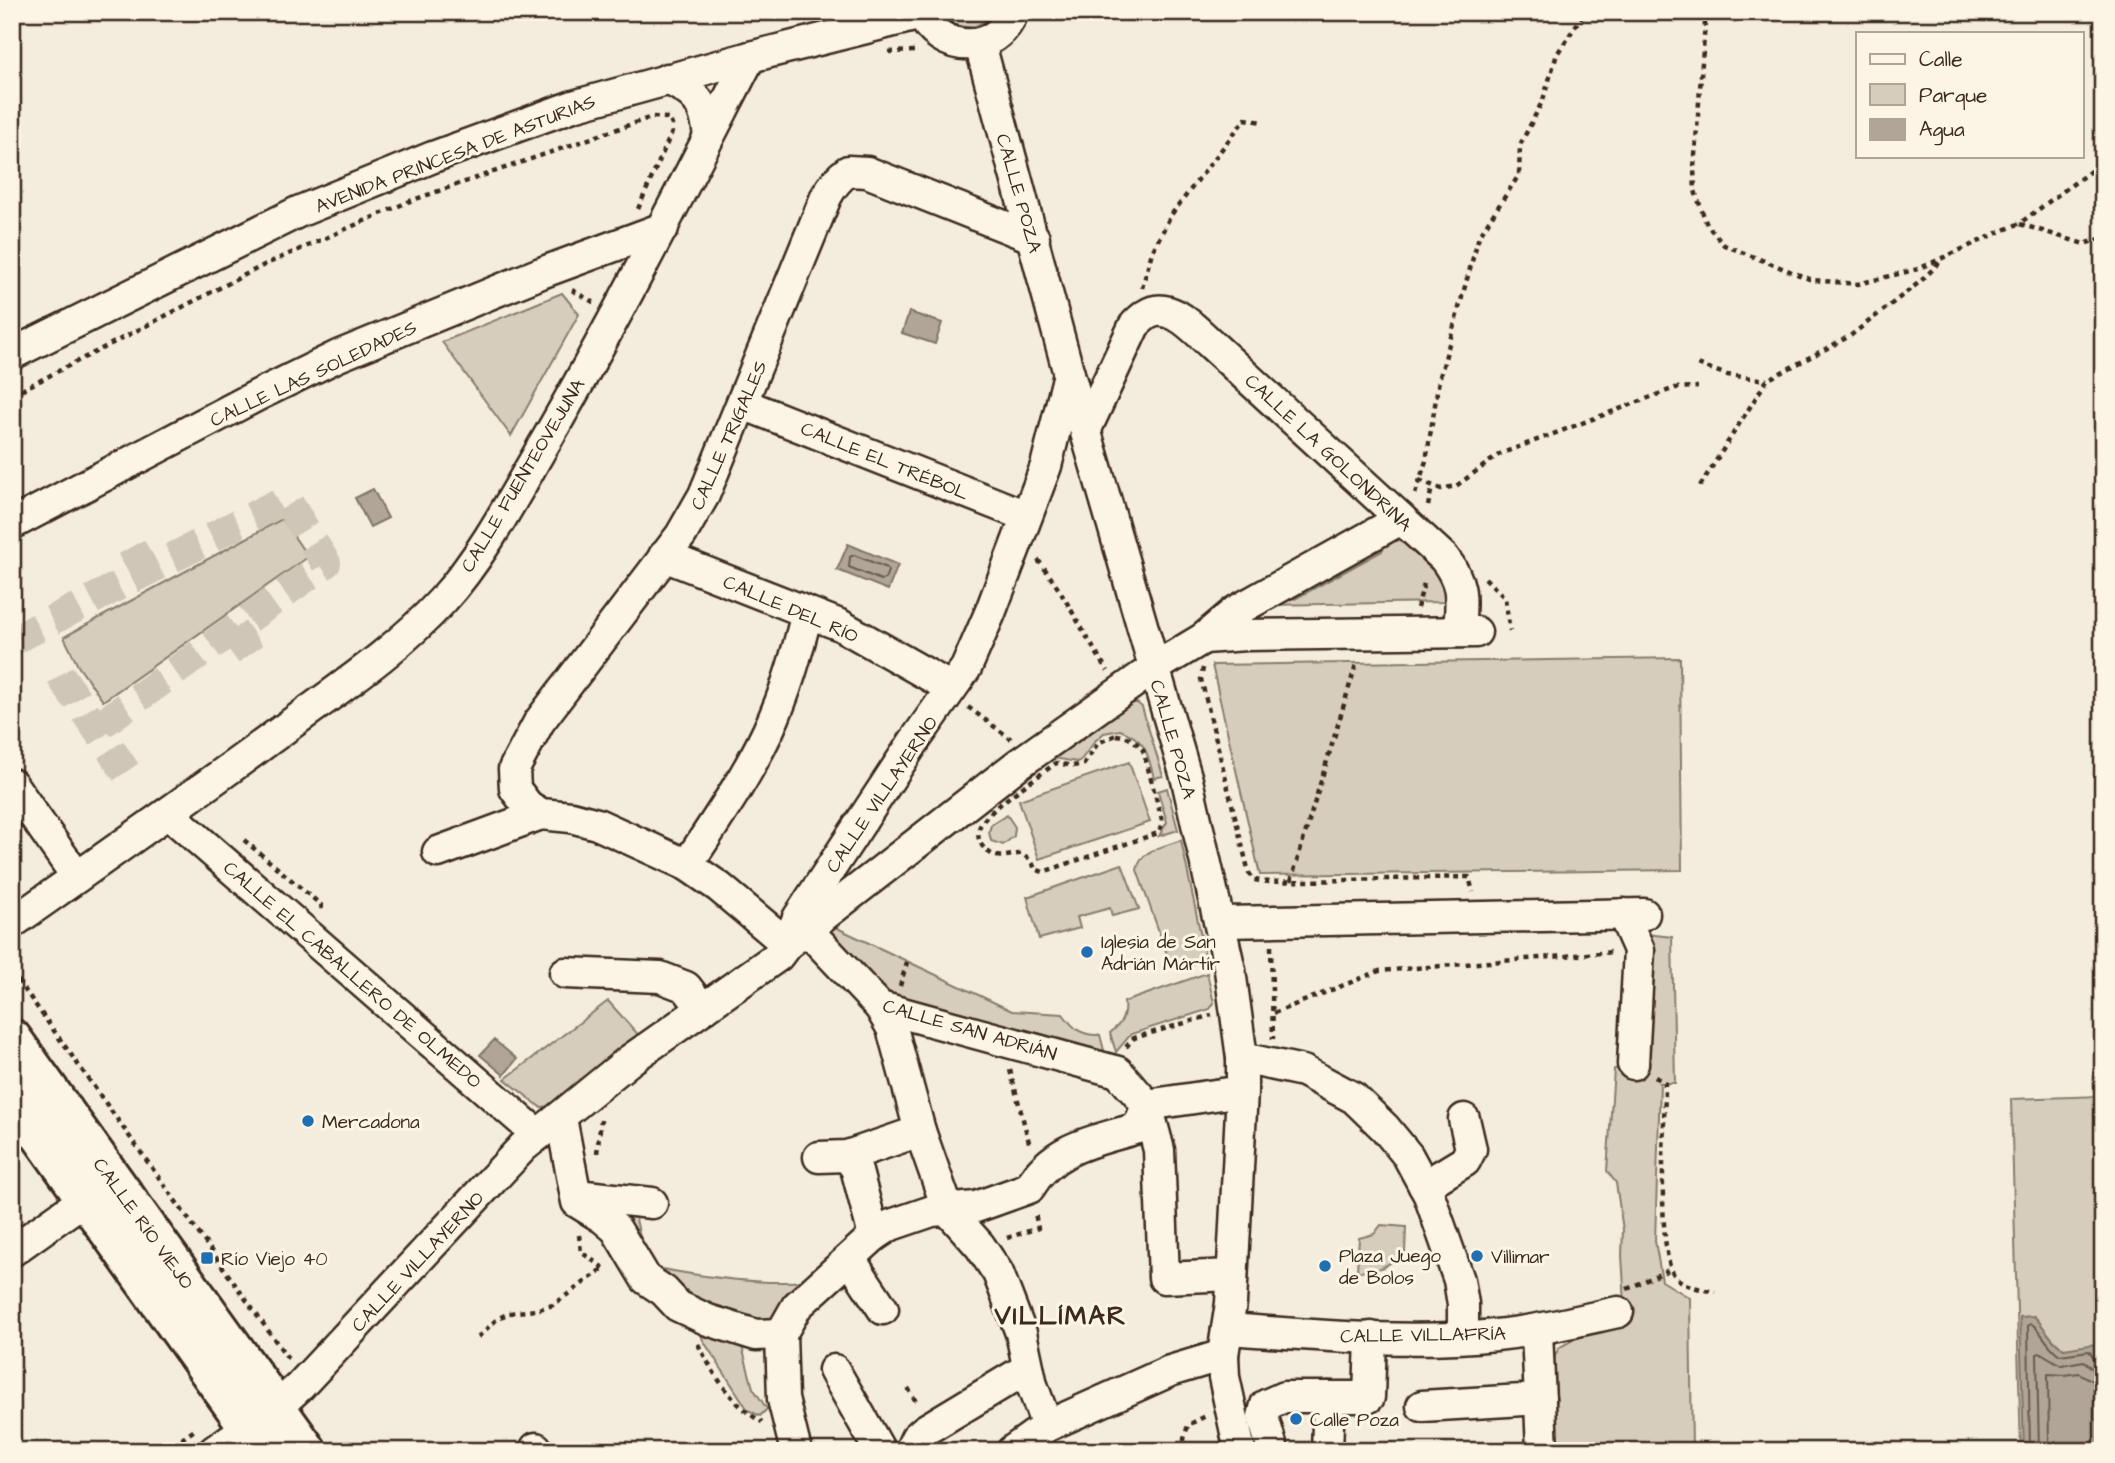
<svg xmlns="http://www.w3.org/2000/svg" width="2115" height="1463" viewBox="0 0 2115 1463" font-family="'Architects Daughter',sans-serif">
	<rect width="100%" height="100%" fill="#f4eddd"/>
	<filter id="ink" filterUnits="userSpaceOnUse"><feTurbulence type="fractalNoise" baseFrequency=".0143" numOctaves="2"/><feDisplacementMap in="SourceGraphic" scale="14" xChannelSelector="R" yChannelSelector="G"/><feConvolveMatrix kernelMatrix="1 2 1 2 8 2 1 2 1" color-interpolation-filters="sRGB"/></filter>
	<g filter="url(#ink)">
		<g fill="#d6cdbd" stroke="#887c6e" stroke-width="2">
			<path d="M 942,12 L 993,12 C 980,31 954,33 942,12 Z"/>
			<path d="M 562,293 L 579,314 L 511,436 L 442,342 Z"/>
			<path d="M 282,519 L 308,557 L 103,701 L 78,666 L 64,637 Z"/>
			<path d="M 1397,531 C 1423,552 1452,565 1445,602 L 1266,605 L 1284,594 L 1295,599 L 1382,551 L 1384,538 Z"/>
			<path d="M 1680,658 L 1682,870 L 1260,875 L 1212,665 Z"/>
			<path d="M 1130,703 L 1137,703 L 1142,707 L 1163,776 L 1154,778 C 1147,753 1147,740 1120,730 L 1104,733 L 1096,740 L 1081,760 L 1077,762 L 1053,758 Z"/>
			<path d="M 1129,762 L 1150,822 L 1039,859 L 1019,800 Z"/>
			<path d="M 1167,788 L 1178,830 L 1159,836 L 1167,822 L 1158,791 Z"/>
			<path d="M 1007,815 L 1015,827 L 1014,836 L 1003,845 L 991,841 L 989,832 L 991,825 Z"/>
			<path d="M 1181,840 L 1206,960 C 1191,964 1180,969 1168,957 L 1137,870 C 1141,849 1163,847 1181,840 Z"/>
			<path d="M 1122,864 L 1139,909 L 1112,916 L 1110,908 L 1077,917 L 1080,928 L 1039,939 L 1027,897 Z"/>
			<path d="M 835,927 L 1012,1011 L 1063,1014 C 1073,1028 1081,1036 1100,1035 L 1105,1054 L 881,993 L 826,935 Z"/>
			<path d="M 1646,934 L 1672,937 L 1675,1083 L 1660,1083 L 1655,1241 L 1662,1281 L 1690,1298 L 1692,1451 L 1554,1451 L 1548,1388 L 1555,1355 L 1560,1347 L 1599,1326 L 1625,1304 L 1622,1255 L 1623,1230 L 1616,1183 L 1607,1171 L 1614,1069 L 1645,1063 Z"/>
			<path d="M 1207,973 L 1214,1003 L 1210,1009 L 1131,1034 L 1116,1052 L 1110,1033 C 1121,1024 1126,1017 1124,1002 Z"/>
			<path d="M 608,1001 L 644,1041 L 553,1106 L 540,1107 L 505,1079 Z"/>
			<path d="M 2103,1096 L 2103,1451 L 2021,1451 L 2011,1099 Z"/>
			<path d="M 637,1215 L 636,1219 L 643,1251 L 657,1268 C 704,1277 761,1285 808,1281 L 769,1324 L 701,1311 L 655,1277 L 617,1218 Z"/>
			<path d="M 1381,1225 L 1406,1227 L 1405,1253 C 1389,1264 1377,1274 1357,1271 L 1359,1238 L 1374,1234 Z"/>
			<path d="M 698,1325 L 740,1339 L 753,1388 L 767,1409 L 760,1416 L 748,1410 L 703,1340 Z"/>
		</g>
		<g fill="#b0a596" stroke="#817466" stroke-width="2">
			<path d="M 909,312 L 942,323 L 935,344 L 902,333 Z"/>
			<path d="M 373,489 L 388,518 L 370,527 L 355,498 Z"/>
			<path d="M 848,544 L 898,565 L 888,590 L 837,570 Z"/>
			<path d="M 494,1040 L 517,1059 L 504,1075 L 480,1055 Z"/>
			<path d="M 2034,1316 C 2045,1327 2051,1342 2064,1349 L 2095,1344 L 2103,1363 L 2103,1451 L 2024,1451 L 2020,1317 Z"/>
		</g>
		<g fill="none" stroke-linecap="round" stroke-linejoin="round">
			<g stroke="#6a5b4e" stroke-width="2">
				<path d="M 854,555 L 887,568 L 888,571 L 885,579 L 881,580 L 849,567 L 850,557 Z"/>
				<path d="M 2030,1451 L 2028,1325 L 2032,1324 C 2044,1334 2047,1347 2060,1355 L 2089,1351 L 2096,1361 L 2103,1362"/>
				<path d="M 2039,1451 L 2037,1354 L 2041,1353 L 2061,1365 L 2084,1361 L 2093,1369 L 2103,1371"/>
				<path d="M 2049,1451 L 2048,1374 L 2065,1375 L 2079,1373 L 2091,1380 L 2103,1382"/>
			</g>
			<g stroke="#cfc6b7" stroke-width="30" stroke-dasharray="30 15" stroke-linecap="butt">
				<path d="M 131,547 L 145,572"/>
				<path d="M 233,630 L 251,655"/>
				<path d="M 12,641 L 286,499 L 326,563 L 96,728"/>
				<path d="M 60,675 L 126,772"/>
			</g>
			<defs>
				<g id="minor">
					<path d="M 921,12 C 939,54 996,56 1013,12"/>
					<path d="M 980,44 L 1069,374 L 1187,780 L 1230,970 L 1242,1058 L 1242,1091 L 1231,1303 L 1223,1355 L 1224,1377 L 1240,1451"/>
					<path d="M 667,79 C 697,93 705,103 709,136"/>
					<path d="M 12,354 L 298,212 L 433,157 L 573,106 L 750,57 L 922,14"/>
					<path d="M 743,404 L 1026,516"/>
					<path d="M 1086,429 L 1134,326 C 1137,322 1142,318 1146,315 C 1170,299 1196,331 1212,345 L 1444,558 C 1465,585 1461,600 1459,632"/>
					<path d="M 12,524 L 258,395 L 338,356 L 541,273 L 663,228"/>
					<path d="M 664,556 L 840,625 L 939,681 L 950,690"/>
					<path d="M 1204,638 L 1246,635 L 1476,632"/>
					<path d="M 12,784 L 77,877"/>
					<path d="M 168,813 L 538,1135"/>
					<path d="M 438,852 L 541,814"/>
					<path d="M 687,865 C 715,822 746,778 768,731 C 786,693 797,653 807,613"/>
					<path d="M 1623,914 L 1639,950 L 1633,1064"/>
					<path d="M 1221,922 L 1644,914"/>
					<path d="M 12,923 C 103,859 194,795 284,729 C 338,689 396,651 442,601 C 484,555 516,492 547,439 C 619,314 684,185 750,57"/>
					<path d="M 805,932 L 814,937 L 880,1007 L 1118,1072 L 1147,1105 L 1159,1150 L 1164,1278 L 1232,1275"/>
					<path d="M 790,942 L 1017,765 L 1154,668 L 1204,638 L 1236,611 L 1401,519"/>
					<path d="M 787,944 L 719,887 L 687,865 L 597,824 L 571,817 L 541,814 L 528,806 L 515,789 L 514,769 L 539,722 L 681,535 L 704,495 L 826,197 C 832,186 838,178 848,171 L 867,172 L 1034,238"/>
					<path d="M 565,973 L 660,977 L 686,987 L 703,1009"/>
					<path d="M 880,1007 L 892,1028 L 920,1131 L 948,1210 L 980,1246 L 998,1273 L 1021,1333 L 1032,1385 L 1047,1426"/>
					<path d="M 1242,1058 L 1303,1071 L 1354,1098 L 1385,1128 L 1408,1156 L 1429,1195 L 1459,1280 L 1463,1304 L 1463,1336"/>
					<path d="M 561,1118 L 577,1202 L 603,1218 L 616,1229 L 646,1279 L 664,1291 L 678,1306 L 708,1320 L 756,1335 L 781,1334"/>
					<path d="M 847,1156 L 856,1168 L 874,1236"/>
					<path d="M 819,1157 L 847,1156 L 920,1131"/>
					<path d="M 1424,1186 L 1465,1161 L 1471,1149 L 1464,1119"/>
					<path d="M 576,1195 L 652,1203"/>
					<path d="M 12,1251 L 85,1199"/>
					<path d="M 850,1259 L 883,1309"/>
					<path d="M 1227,1329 C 1316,1335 1407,1344 1496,1335 C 1537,1331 1577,1321 1618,1312"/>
					<path d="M 1537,1330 L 1542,1451"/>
					<path d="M 834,1370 L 880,1451"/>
					<path d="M 1422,1406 L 1540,1399"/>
					<path d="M 214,1451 L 277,1407 L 300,1386 L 523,1147 L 630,1060 L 778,956 L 787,944 L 798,918 L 913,743 L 966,668 L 990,613 L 1046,466 L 1069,374"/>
					<path d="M 535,1451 L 536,1448"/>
					<path d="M 796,1451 L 783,1399 L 781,1334 L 797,1306 L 874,1236 L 891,1225 L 932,1211 L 976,1207 L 1029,1188 C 1054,1146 1095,1141 1138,1128 L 1147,1105 L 1242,1091"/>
					<path d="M 910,1451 L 916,1438 L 925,1430 L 1028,1368"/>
					<path d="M 1012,1451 L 1047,1426 L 1170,1371 L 1223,1355"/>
					<path d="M 1273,1451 L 1263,1417 L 1266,1405 L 1284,1397 L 1369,1397 L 1371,1337"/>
					<path d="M 1327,1451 L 1329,1397"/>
				</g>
				<g id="major">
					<path d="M 12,1039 L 307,1451"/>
					<path d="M 12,1095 L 266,1451"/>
				</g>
			</defs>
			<use href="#minor" stroke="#3b2a1e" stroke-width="35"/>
			<use href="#major" stroke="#3b2a1e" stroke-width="44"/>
			<g stroke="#3b2a1e" stroke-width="4.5" stroke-dasharray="5 5" stroke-linecap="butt">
				<path d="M 1703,12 L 1705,23 L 1694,168 L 1695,191 L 1707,225 L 1724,245 L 1812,280 L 1858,284 L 1918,269 L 2020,223 L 2096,167 L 2103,159"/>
				<path d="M 889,52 L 916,51"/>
				<path d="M 2020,224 L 2084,244 L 2103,238"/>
				<path d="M 1142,288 L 1152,252 L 1171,215 L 1245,119 L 1262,122"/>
				<path d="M 572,290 L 595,303"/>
				<path d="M 1698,364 L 1727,375 L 1767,380"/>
				<path d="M 12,395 L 264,265 L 321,240 L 410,201 L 652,117 L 669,118 L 672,125 L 672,132 L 638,209"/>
				<path d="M 1419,480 L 1441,489 L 1456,486 L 1500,454 L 1675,388 L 1698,387"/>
				<path d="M 1700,486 L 1767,380 L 1850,336 L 1921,281 L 1942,260"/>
				<path d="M 1415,494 L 1426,461 L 1439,380 L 1479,236 L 1519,175 L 1520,145 L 1543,100 L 1557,54 L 1585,12"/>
				<path d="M 1428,506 L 1432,487"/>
				<path d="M 1038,560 C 1065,594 1083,634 1108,671"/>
				<path d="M 1485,578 L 1505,598 L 1510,631"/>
				<path d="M 1417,608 L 1425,580"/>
				<path d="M 1203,668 L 1201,679 L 1249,873 L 1254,880 L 1269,882 L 1469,877 L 1473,892"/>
				<path d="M 968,707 L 1011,739"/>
				<path d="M 1116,735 C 1128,736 1136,741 1143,750 L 1162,820 L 1162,825 L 1158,833 L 1043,872 L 1035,869 L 1032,862 L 1023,854 C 1014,853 1005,858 996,856 C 984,852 974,839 980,826 C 989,808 1038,777 1056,763 L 1073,766 L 1084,764 L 1098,743 Z"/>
				<path d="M 244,840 L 321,905 L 322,911"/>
				<path d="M 1291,881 L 1357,661"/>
				<path d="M 1271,946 L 1273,1039"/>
				<path d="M 12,972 L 287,1357 L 291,1359"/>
				<path d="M 900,986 L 907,962"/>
				<path d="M 1274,1013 L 1379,971 L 1613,952"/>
				<path d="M 1126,1047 L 1134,1038 L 1212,1015"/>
				<path d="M 1010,1070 L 1030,1146"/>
				<path d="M 1655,1077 L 1665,1083 C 1665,1118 1656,1254 1675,1276 C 1684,1287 1702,1289 1715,1292"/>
				<path d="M 597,1153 L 601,1120"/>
				<path d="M 579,1235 L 581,1252 L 605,1269"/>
				<path d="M 1007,1238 L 1038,1228 L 1035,1213"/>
				<path d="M 1627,1289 L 1671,1269"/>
				<path d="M 478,1337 L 497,1319 L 509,1313 L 536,1310 L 553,1305 L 604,1268"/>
				<path d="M 698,1344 C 714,1375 732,1405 762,1422"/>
				<path d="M 908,1388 L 918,1405"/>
				<path d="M 165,1451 L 196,1429"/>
				<path d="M 1186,1451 L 1184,1439 L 1188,1425 L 1206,1416"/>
			</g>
			<use href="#minor" stroke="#fcf5e5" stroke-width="30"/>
			<use href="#major" stroke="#fcf5e5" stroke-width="38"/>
		</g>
	</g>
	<g fill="#1f6fb2" stroke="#fcf5e5" stroke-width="2.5">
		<circle cx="1087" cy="952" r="7"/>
		<circle cx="308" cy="1121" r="7"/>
		<circle cx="1477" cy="1256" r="7"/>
		<rect x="200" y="1251" width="14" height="14" rx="3.5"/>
		<circle cx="1325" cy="1266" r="7"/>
		<circle cx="1296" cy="1419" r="7"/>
	</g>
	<g text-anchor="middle" stroke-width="6" stroke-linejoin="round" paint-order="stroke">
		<g font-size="19" fill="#3b2a1e" stroke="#fcf5e5">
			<text transform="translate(455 153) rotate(-21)" y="7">AVENIDA PRINCESA DE ASTURIAS</text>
			<text transform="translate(1020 193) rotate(74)" y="7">CALLE POZA</text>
			<text transform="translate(313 373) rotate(-25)" y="7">CALLE LAS SOLEDADES</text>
			<text transform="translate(728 435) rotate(-66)" y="7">CALLE TRIGALES</text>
			<text transform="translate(1329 452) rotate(43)" y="7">CALLE LA GOLONDRINA</text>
			<text transform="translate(885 460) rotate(22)" y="7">CALLE EL TRÉBOL</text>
			<text transform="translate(522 475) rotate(-59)" y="7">CALLE FUENTEOVEJUNA</text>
			<text transform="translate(791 608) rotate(23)" y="7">CALLE DEL RÍO</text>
			<text transform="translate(1174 739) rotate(74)" y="7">CALLE POZA</text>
			<text transform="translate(881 794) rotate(-56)" y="7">CALLE VILLAYERNO</text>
			<text transform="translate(353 974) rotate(41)" y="7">CALLE EL CABALLERO DE OLMEDO</text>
			<text transform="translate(970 1029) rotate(16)" y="7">CALLE SAN ADRIÁN</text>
			<text transform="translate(144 1223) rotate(54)" y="7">CALLE RÍO VIEJO</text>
			<text transform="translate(417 1261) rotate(-47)" y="7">CALLE VILLAYERNO</text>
			<text transform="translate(1423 1334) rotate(-1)" y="7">CALLE VILLAFRÍA</text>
		</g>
		<g font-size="19" fill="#3b2a1e" stroke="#fcf5e5" text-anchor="start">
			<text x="1101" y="948">Iglesia de San<tspan x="1101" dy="22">Adrián Mártír</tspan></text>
			<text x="322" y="1128">Mercadona</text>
			<text x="1339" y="1262">Plaza Juego<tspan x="1339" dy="22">de Bolos</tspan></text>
			<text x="1491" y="1263">Villimar</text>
			<text x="221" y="1265">Río Viejo 40</text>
			<text x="1310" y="1426">Calle Poza</text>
		</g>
		<g font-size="26" font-weight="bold" letter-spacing="2" fill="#3b2a1e" stroke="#fcf5e5">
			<text x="1061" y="1324">VILLÍMAR</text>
		</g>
	</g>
	<rect width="2115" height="1463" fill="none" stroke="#fcf5e5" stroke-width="42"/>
	<rect x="21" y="21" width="2073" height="1421" fill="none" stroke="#3b2a1e" stroke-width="2.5" filter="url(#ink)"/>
	<rect x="1856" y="32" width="228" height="126" fill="#fcf5e5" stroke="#afa495" stroke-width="2"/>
	<rect x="1870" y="54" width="35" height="10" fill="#fcf5e5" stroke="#afa495" stroke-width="2"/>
	<text x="1919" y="66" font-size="21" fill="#3b2a1e">Calle</text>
	<rect x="1870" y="84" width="35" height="21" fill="#d6cdbd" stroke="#afa495" stroke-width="2"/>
	<text x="1919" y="102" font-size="21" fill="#3b2a1e">Parque</text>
	<rect x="1870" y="119" width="35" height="21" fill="#b0a596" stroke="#afa495" stroke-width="2"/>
	<text x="1919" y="136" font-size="21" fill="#3b2a1e">Agua</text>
</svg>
